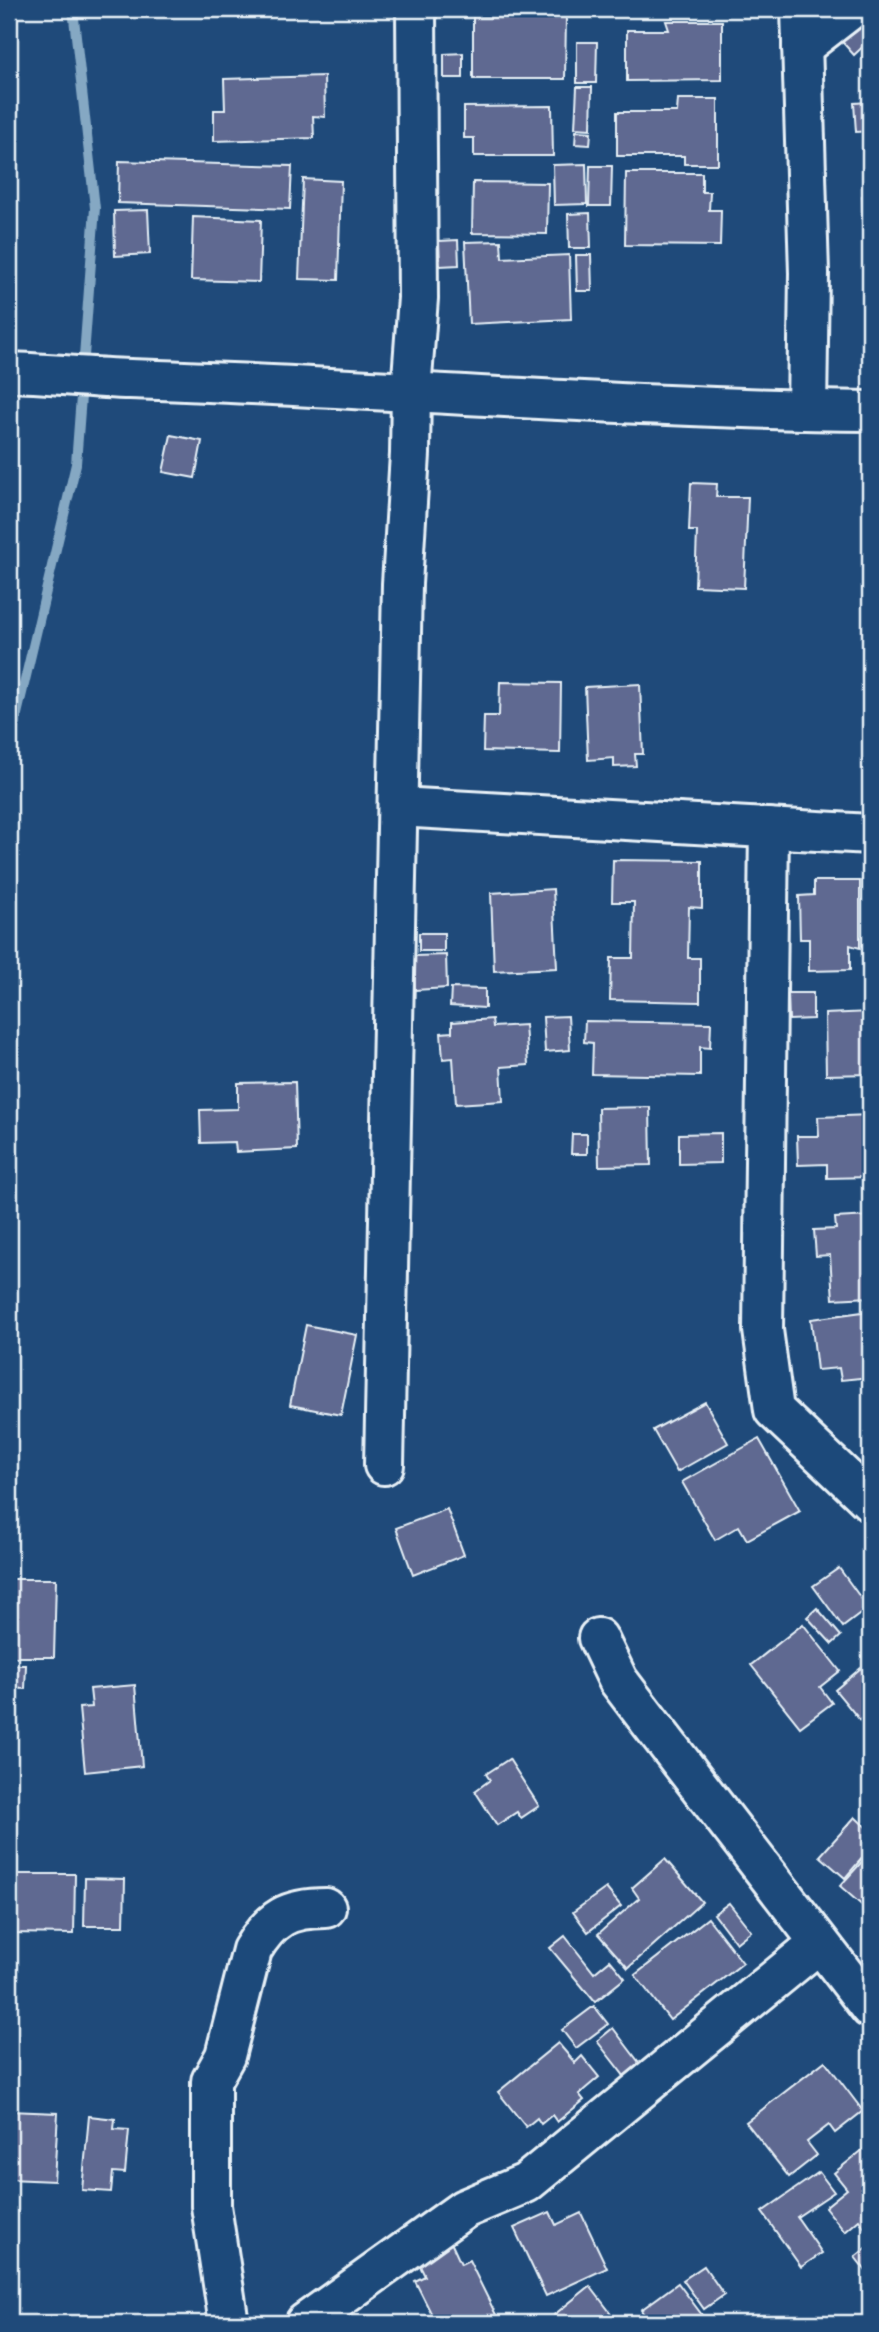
<svg xmlns="http://www.w3.org/2000/svg" width="879" height="2332" viewBox="0 0 879 2332" font-family="'Balsamiq Sans',sans-serif">
	<rect width="100%" height="100%" fill="#1f4a7a"/>
	<filter id="ink" filterUnits="userSpaceOnUse"><feTurbulence type="fractalNoise" baseFrequency=".0143" numOctaves="2"/><feDisplacementMap in="SourceGraphic" scale="14" xChannelSelector="R" yChannelSelector="G"/><feConvolveMatrix kernelMatrix="1 2 1 2 8 2 1 2 1" color-interpolation-filters="sRGB"/></filter>
	<g filter="url(#ink)">
		<g fill="none" stroke-linecap="round" stroke-linejoin="round">
			<path stroke="#85a8c3" stroke-width="10" d="M 9,748 L 76,464 L 95,208 L 73,9"/>
		</g>
		<g fill="#5f6991" stroke="#e8f1f8" stroke-width="2">
			<path d="M 862,13 L 870,22 L 870,40 L 854,55 L 837,36 Z"/>
			<path d="M 473,16 L 566,17 L 565,79 L 473,79 Z"/>
			<path d="M 666,21 L 722,21 L 722,80 L 627,81 L 627,30 L 669,30 Z"/>
			<path d="M 577,42 L 597,42 L 596,83 L 577,83 Z"/>
			<path d="M 463,53 L 463,78 L 444,78 L 444,54 Z"/>
			<path d="M 324,76 L 325,117 L 313,116 L 314,138 L 214,141 L 214,110 L 225,110 L 224,79 Z"/>
			<path d="M 577,87 L 592,87 L 591,129 L 575,128 Z"/>
			<path d="M 678,99 L 718,99 L 718,164 L 684,164 L 684,156 L 617,156 L 617,112 L 677,112 Z"/>
			<path d="M 870,102 L 870,160 L 869,131 L 856,132 L 854,103 Z"/>
			<path d="M 552,106 L 553,156 L 474,156 L 474,138 L 464,138 L 464,107 Z"/>
			<path d="M 576,131 L 591,132 L 590,145 L 575,144 Z"/>
			<path d="M 119,161 L 292,166 L 290,209 L 118,203 Z"/>
			<path d="M 586,164 L 587,204 L 554,205 L 553,165 Z"/>
			<path d="M 590,166 L 612,166 L 611,206 L 589,206 Z"/>
			<path d="M 626,173 L 702,173 L 702,192 L 710,192 L 709,210 L 721,210 L 720,246 L 625,245 Z"/>
			<path d="M 303,179 L 341,181 L 338,280 L 299,279 Z"/>
			<path d="M 473,182 L 548,183 L 547,234 L 472,233 Z"/>
			<path d="M 870,195 L 870,307 L 867,308 L 862,196 Z"/>
			<path d="M 148,210 L 150,254 L 115,256 L 114,211 Z"/>
			<path d="M 590,213 L 591,248 L 569,248 L 568,214 Z"/>
			<path d="M 193,217 L 261,220 L 259,282 L 191,280 Z"/>
			<path d="M 458,240 L 459,265 L 440,266 L 439,241 Z"/>
			<path d="M 501,241 L 502,258 L 569,255 L 571,319 L 469,324 L 465,242 Z"/>
			<path d="M 576,255 L 591,255 L 592,291 L 577,291 Z"/>
			<path d="M 171,435 L 202,441 L 195,478 L 163,472 Z"/>
			<path d="M 691,483 L 717,484 L 716,497 L 748,497 L 744,588 L 695,586 L 697,531 L 689,531 Z"/>
			<path d="M 500,682 L 561,683 L 560,753 L 483,751 L 484,716 L 499,716 Z"/>
			<path d="M 640,684 L 643,754 L 635,754 L 636,766 L 614,767 L 614,758 L 588,760 L 585,687 Z"/>
			<path d="M 613,860 L 702,861 L 702,908 L 689,907 L 688,958 L 700,958 L 700,1002 L 610,1000 L 611,958 L 633,958 L 634,902 L 612,902 Z"/>
			<path d="M 814,881 L 860,881 L 860,948 L 850,945 L 850,970 L 809,971 L 809,939 L 800,939 L 799,896 L 814,895 Z"/>
			<path d="M 553,889 L 557,968 L 494,971 L 491,893 Z"/>
			<rect x="419" y="933" width="25" height="18"/>
			<path d="M 446,955 L 447,988 L 415,990 L 414,956 Z"/>
			<path d="M 451,988 L 485,989 L 485,1008 L 450,1006 Z"/>
			<path d="M 788,993 L 813,993 L 813,1019 L 789,1020 Z"/>
			<path d="M 870,1012 L 870,1074 L 826,1075 L 825,1014 Z"/>
			<path d="M 568,1016 L 570,1050 L 545,1052 L 543,1017 Z"/>
			<path d="M 492,1019 L 493,1027 L 525,1025 L 528,1065 L 501,1067 L 503,1101 L 456,1104 L 453,1058 L 443,1059 L 441,1033 L 452,1032 L 452,1022 Z"/>
			<path d="M 585,1021 L 711,1023 L 710,1048 L 700,1047 L 700,1076 L 592,1074 L 593,1043 L 584,1042 Z"/>
			<path d="M 295,1082 L 297,1149 L 236,1152 L 235,1142 L 201,1143 L 200,1110 L 238,1109 L 238,1083 Z"/>
			<path d="M 650,1107 L 651,1165 L 599,1166 L 598,1108 Z"/>
			<path d="M 870,1115 L 870,1177 L 827,1178 L 827,1164 L 798,1165 L 797,1136 L 819,1136 L 818,1117 Z"/>
			<path d="M 721,1133 L 721,1163 L 679,1164 L 679,1134 Z"/>
			<path d="M 572,1134 L 587,1134 L 587,1154 L 571,1154 Z"/>
			<path d="M 870,1216 L 870,1297 L 833,1299 L 830,1255 L 816,1256 L 814,1230 L 836,1229 L 835,1218 Z"/>
			<path d="M 870,1311 L 870,1377 L 841,1380 L 839,1368 L 817,1370 L 811,1319 Z"/>
			<path d="M 306,1325 L 357,1335 L 341,1415 L 290,1405 Z"/>
			<path d="M 705,1402 L 728,1443 L 677,1472 L 653,1430 Z"/>
			<path d="M 759,1439 L 800,1511 L 747,1540 L 739,1526 L 715,1540 L 682,1482 Z"/>
			<path d="M 447,1509 L 464,1555 L 413,1575 L 396,1528 Z"/>
			<path d="M 839,1568 L 868,1608 L 843,1627 L 813,1586 Z"/>
			<path d="M 9,1579 L 56,1579 L 54,1657 L 9,1657 Z"/>
			<path d="M 817,1608 L 841,1636 L 832,1644 L 807,1617 Z"/>
			<path d="M 803,1624 L 840,1671 L 820,1687 L 832,1703 L 800,1727 L 751,1665 Z"/>
			<path d="M 9,1665 L 26,1665 L 25,1689 L 9,1688 Z"/>
			<path d="M 861,1668 L 870,1680 L 870,1728 L 868,1730 L 835,1690 Z"/>
			<path d="M 135,1685 L 142,1766 L 85,1772 L 79,1708 L 92,1707 L 90,1689 Z"/>
			<path d="M 509,1759 L 539,1806 L 521,1818 L 517,1812 L 497,1825 L 475,1791 L 490,1780 L 486,1774 Z"/>
			<path d="M 855,1817 L 870,1831 L 870,1849 L 845,1878 L 820,1856 Z"/>
			<path d="M 870,1853 L 870,1902 L 865,1908 L 840,1886 Z"/>
			<path d="M 665,1859 L 702,1902 L 628,1968 L 598,1934 L 639,1898 L 632,1888 Z"/>
			<path d="M 9,1874 L 75,1874 L 74,1934 L 9,1933 Z"/>
			<path d="M 85,1878 L 125,1879 L 124,1926 L 84,1926 Z"/>
			<path d="M 606,1888 L 621,1906 L 588,1932 L 573,1912 Z"/>
			<path d="M 729,1903 L 751,1931 L 736,1943 L 714,1914 Z"/>
			<path d="M 708,1918 L 743,1963 L 670,2020 L 635,1975 Z"/>
			<path d="M 565,1936 L 594,1973 L 610,1960 L 625,1978 L 595,2002 L 550,1948 Z"/>
			<path d="M 594,2006 L 608,2024 L 576,2048 L 562,2030 Z"/>
			<path d="M 613,2028 L 641,2065 L 625,2077 L 597,2041 Z"/>
			<path d="M 558,2043 L 575,2063 L 582,2056 L 599,2077 L 579,2094 L 584,2100 L 557,2122 L 552,2115 L 541,2124 L 537,2118 L 526,2127 L 498,2092 Z"/>
			<path d="M 825,2061 L 863,2111 L 835,2133 L 829,2125 L 807,2142 L 817,2155 L 789,2177 L 746,2122 Z"/>
			<path d="M 9,2111 L 58,2113 L 54,2181 L 9,2179 Z"/>
			<path d="M 89,2116 L 115,2119 L 114,2129 L 129,2130 L 125,2173 L 113,2172 L 111,2192 L 82,2190 Z"/>
			<path d="M 870,2144 L 870,2222 L 864,2227 L 859,2220 L 845,2232 L 825,2207 L 847,2189 L 834,2173 Z"/>
			<path d="M 819,2172 L 834,2192 L 797,2217 L 822,2253 L 801,2267 L 762,2212 Z"/>
			<path d="M 550,2212 L 556,2225 L 581,2213 L 607,2268 L 546,2296 L 514,2228 Z"/>
			<path d="M 449,2238 L 461,2264 L 469,2260 L 500,2323 L 436,2323 L 415,2281 L 425,2276 L 414,2254 Z"/>
			<path d="M 870,2245 L 870,2276 L 855,2257 Z"/>
			<path d="M 704,2266 L 724,2295 L 704,2309 L 683,2280 Z"/>
			<path d="M 678,2283 L 708,2323 L 650,2323 L 641,2310 Z"/>
			<path d="M 590,2286 L 616,2320 L 611,2323 L 560,2323 L 554,2315 Z"/>
		</g>
		<g fill="none" stroke-linecap="round" stroke-linejoin="round">
			<defs>
				<g id="minor">
					<path d="M 801,9 L 809,273 L 807,410"/>
					<path d="M 802,47 L 851,9"/>
					<path d="M 9,372 C 49,373 90,378 130,379 C 377,387 623,408 870,411"/>
					<path d="M 398,807 L 870,834"/>
					<path d="M 769,828 L 763,1330 L 774,1410 L 870,1501"/>
					<path d="M 384,1465 L 402,584 L 410,454 L 411,391 L 418,298 L 416,9"/>
					<path d="M 598,1638 L 618,1680 L 643,1713 L 870,2008"/>
					<path d="M 229,2323 L 211,2206 L 211,2081 L 225,2056 L 252,1950 C 271,1918 288,1908 326,1908"/>
					<path d="M 305,2323 L 464,2209 L 526,2183 L 818,1944"/>
				</g>
			</defs>
			<use href="#minor" stroke="#e8f1f8" stroke-width="44"/>
			<use href="#minor" stroke="#1f4a7a" stroke-width="38"/>
		</g>
	</g>
	<rect width="879" height="2332" fill="none" stroke="#1f4a7a" stroke-width="35"/>
	<rect x="18" y="18" width="844" height="2297" fill="none" stroke="#e8f1f8" stroke-width="2.5" filter="url(#ink)"/>
</svg>
